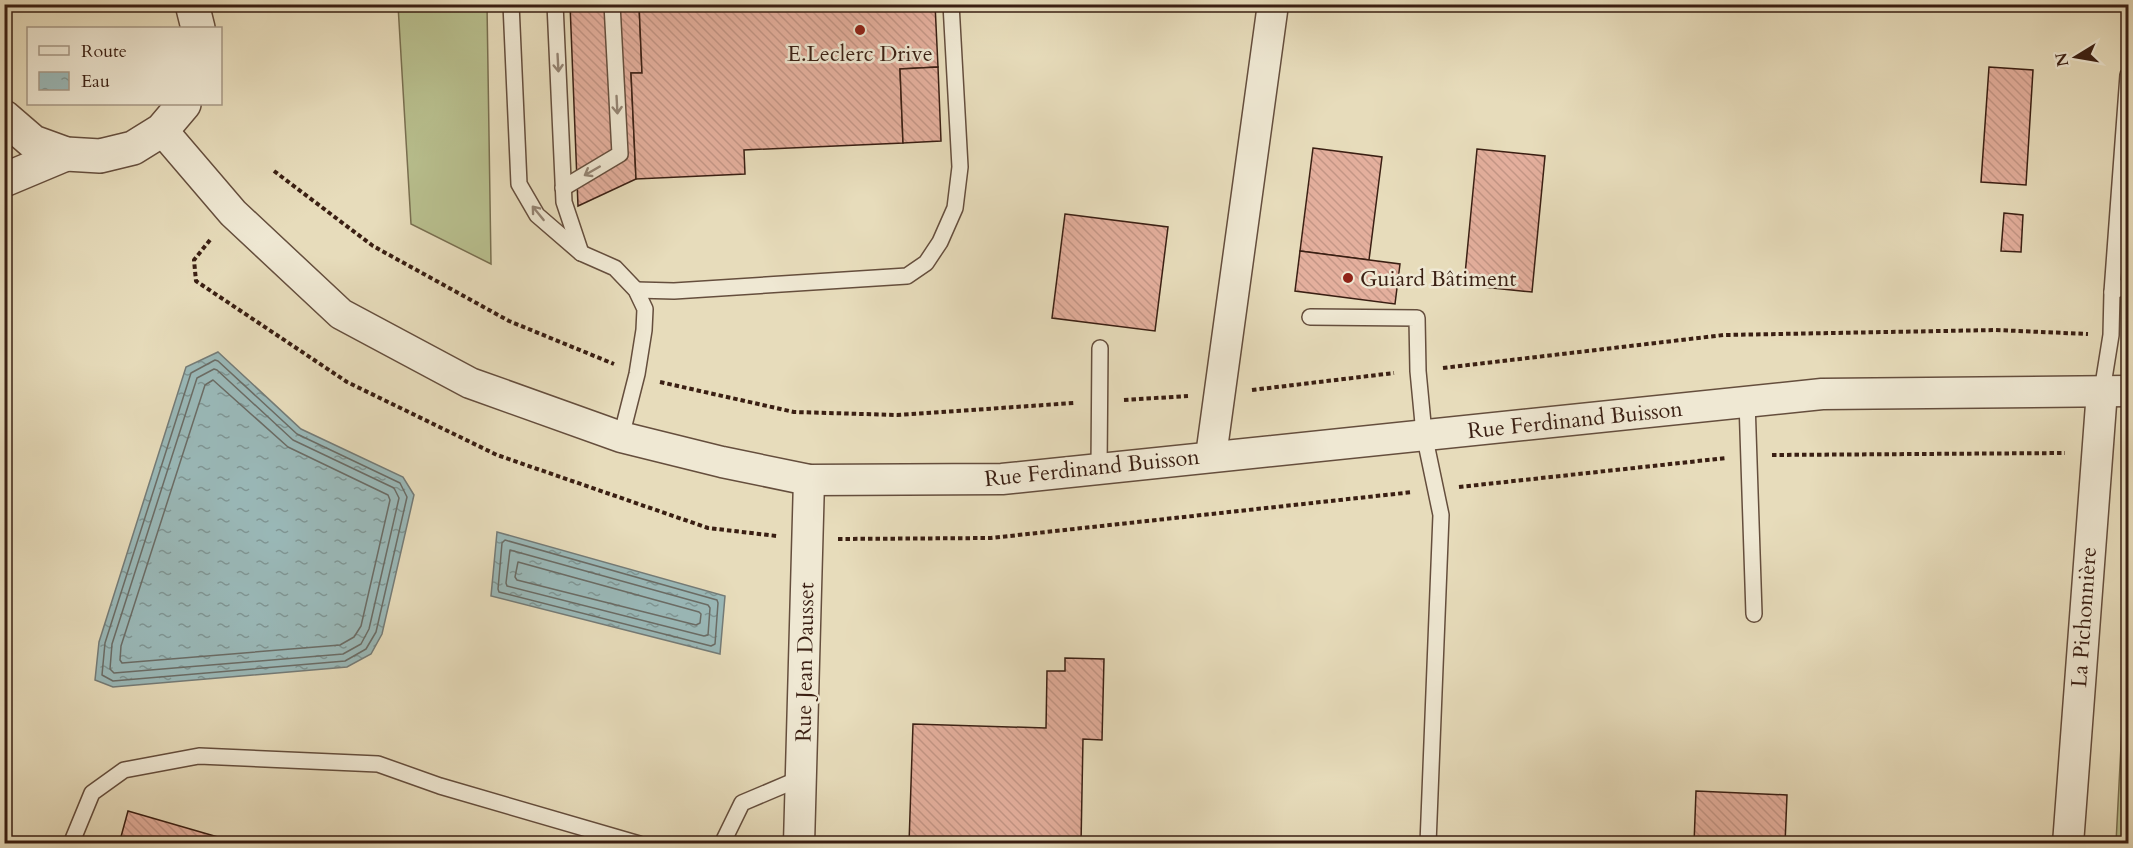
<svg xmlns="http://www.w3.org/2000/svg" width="2133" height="848" viewBox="0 0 2133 848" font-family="Cardo,serif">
	<defs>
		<pattern id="water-ripples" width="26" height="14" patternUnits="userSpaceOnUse" patternTransform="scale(1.5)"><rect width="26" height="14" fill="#9ab9b9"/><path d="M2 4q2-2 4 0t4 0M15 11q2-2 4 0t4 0" fill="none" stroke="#7f9695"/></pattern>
		<pattern id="building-back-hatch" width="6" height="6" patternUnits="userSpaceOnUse" patternTransform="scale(1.5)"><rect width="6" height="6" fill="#e4af9d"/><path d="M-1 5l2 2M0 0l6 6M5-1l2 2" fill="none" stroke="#c49686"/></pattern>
	</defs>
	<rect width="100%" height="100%" fill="#e7dcbb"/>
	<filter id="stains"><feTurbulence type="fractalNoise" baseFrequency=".00333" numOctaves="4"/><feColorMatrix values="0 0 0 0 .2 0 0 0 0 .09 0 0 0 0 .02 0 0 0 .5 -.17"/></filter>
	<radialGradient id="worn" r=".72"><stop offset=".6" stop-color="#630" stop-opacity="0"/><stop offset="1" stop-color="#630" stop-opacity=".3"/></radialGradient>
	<g fill="#b8bf8e" stroke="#796f50" stroke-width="1.5">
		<path d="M 398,5 L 487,5 L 491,264 L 411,224 Z"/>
		<path d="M 2128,610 L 2128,843 L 2116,843 Z"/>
	</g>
	<g fill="url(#water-ripples)" stroke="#747b77" stroke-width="1.5">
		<path d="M 218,352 L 301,429 L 403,477 L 414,495 L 382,634 L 371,654 L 347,667 L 113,687 L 95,680 L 99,642 L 186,367 Z"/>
		<path d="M 497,532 L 725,596 L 720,654 L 491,596 Z"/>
	</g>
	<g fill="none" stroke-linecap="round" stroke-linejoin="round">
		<g stroke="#6a6c66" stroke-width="1.5">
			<path d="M 215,360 L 218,361 L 297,434 L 400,483 L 407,497 L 376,632 L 366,649 L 345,661 L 113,681 L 102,675 L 105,643 L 191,373 Z"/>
			<path d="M 214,369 L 217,370 L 293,440 L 394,488 L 399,498 L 369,629 L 361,644 L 343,654 L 114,673 L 110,669 L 112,644 L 197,378 Z"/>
			<path d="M 213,380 L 288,447 L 388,495 L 390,500 L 361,626 L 354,637 L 340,645 L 122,663 L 120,660 L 121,646 L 205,385 Z"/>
			<path d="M 505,540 L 717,600 L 718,603 L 715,644 L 711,646 L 499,592 L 498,589 L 502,543 Z"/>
			<path d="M 510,550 L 708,605 L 710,608 L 708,635 L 704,636 L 507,586 L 506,583 Z"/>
			<path d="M 518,562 L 699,612 L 701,614 L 700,623 L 696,625 L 517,580 L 515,577 Z"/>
		</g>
	</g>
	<g fill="url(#building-back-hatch)" stroke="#3a1f13" stroke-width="1.5">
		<path d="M 570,4 L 639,4 L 642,73 L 631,73 L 636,179 L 578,206 Z"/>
		<path d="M 639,4 L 935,4 L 938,67 L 900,69 L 903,143 L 744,150 L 745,174 L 636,179 L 631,73 L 642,73 Z"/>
		<path d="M 938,67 L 941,141 L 903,143 L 900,69 Z"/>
		<path d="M 1989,67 L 2033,70 L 2026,185 L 1981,182 Z"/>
		<path d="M 1313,148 L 1382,157 L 1369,260 L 1300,251 Z"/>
		<path d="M 1477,149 L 1545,156 L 1532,292 L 1464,285 Z"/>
		<path d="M 2004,213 L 2023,215 L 2021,252 L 2001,251 Z"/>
		<path d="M 1065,214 L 1168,227 L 1155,331 L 1052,318 Z"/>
		<path d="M 1300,251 L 1400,264 L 1395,304 L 1295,291 Z"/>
		<path d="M 1065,658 L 1104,659 L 1102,740 L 1083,739 L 1081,844 L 909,844 L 913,724 L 1046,728 L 1047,671 L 1065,671 Z"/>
		<path d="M 1696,791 L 1787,795 L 1785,844 L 1694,844 Z"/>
		<path d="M 128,811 L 242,844 L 119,844 Z"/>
	</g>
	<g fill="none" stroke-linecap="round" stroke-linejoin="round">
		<defs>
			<g id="service">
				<path d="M 511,4 L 519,184 L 537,215 L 581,253 L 615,268 L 636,290 L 645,309 L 644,330 L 637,374 L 621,437"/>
				<path d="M 555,4 L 564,202 L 581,253"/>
				<path d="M 563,188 L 620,154 L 612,4"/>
				<path d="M 636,290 L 674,291 L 907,276 L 926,263 L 940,242 L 955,208 L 960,167 L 951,4"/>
				<path d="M 2112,292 L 2128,285"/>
				<path d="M 1310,317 L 1417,318 L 1418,371 L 1424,434 L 1441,515 L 1428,844"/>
				<path d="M 2102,391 L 2111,335 L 2112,292 L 2128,75"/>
				<path d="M 1747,401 L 1754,614"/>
				<path d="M 1099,468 L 1100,348"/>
				<path d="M 71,844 L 92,793 L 124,770 L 199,756 L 378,764 L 440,786 L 639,844"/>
				<path d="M 722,844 L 742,803 L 801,778"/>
			</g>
			<g id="minor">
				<path d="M 162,130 L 233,213 L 341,314 L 470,383 L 621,437 L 722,462 L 809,480 L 1002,479 L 1822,394 L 2128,391"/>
				<path d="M 1211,456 L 1273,4"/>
				<path d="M 799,844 L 809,480"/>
				<path d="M 2068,844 L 2102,391"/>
			</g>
			<g id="tertiary">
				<path d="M 192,4 L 198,28"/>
				<path d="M 4,117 L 33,142 L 66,154 L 100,156 L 133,148 L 162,130 L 184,104"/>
				<path d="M 4,180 L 66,154"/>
			</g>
		</defs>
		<use href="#service" stroke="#654e3d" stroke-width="18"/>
		<use href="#minor" stroke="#654e3d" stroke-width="33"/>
		<use href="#tertiary" stroke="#654e3d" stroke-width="36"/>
		<g stroke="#3a1f13" stroke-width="4" stroke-dasharray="4.5 3" stroke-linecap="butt">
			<path d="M 274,171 L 373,246 L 509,321 L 614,364"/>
			<path d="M 210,240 L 194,260 L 196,281 L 347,382 L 497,455 L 708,528 L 777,536"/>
			<path d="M 1443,368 L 1724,335 L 1996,330 L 2088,334"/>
			<path d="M 660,382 L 794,412 L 897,415 L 1074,403"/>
			<path d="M 1252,390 L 1394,373"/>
			<path d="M 1124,400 L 1188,396"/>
			<path d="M 1772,455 L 2065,453"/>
			<path d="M 1459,487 L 1726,458"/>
			<path d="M 838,539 L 991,538 L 1413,492"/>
		</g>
		<use href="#service" stroke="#efe8d3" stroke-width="15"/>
		<use href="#minor" stroke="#efe8d3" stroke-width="30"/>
		<use href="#tertiary" stroke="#efe8d3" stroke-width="33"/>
	</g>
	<defs><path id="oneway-shaft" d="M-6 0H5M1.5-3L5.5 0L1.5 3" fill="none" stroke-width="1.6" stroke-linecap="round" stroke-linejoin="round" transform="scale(1.5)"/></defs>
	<g stroke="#948473">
		<use href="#oneway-shaft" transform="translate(558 63) rotate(87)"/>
		<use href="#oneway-shaft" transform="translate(617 105) rotate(87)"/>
		<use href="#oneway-shaft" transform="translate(592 171) rotate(150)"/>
		<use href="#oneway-shaft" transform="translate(538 213) rotate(-129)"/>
	</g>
	<g fill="#8f2418" stroke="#efe8d3" stroke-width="2">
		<circle cx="860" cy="30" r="6"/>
		<circle cx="1348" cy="278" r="6"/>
	</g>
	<g text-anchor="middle" stroke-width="5" stroke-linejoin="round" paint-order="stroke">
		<g font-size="22" fill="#3a1f13" stroke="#efe8d3">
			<text x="860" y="61">E.Leclerc Drive</text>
			<text x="1360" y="286" text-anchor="start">Guiard Bâtiment</text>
		</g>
		<g font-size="22" fill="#3a1f13" stroke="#efe8d3">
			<text transform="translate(1575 419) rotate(-6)" y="8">Rue Ferdinand Buisson</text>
			<text transform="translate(1092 467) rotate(-6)" y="8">Rue Ferdinand Buisson</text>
			<text transform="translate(2083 617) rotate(-86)" y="8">La Pichonnière</text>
			<text transform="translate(804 662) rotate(-89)" y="8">Rue Jean Dausset</text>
		</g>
	</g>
	<rect width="2133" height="848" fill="none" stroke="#e7dcbb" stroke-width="24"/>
	<rect x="6" y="6" width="2121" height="836" fill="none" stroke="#3a1f13" stroke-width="3"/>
	<rect x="12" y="12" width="2109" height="824" fill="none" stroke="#3a1f13" stroke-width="1.5"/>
	<rect x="27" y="27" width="195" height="78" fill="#efe8d3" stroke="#a79886" stroke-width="1.5"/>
	<rect x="39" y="46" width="30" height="9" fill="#efe8d3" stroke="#a79886" stroke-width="1.5"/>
	<text x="81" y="57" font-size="18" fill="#3a1f13">Route</text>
	<rect x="39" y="72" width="30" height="18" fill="url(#water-ripples)" stroke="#a79886" stroke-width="1.5"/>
	<text x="81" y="87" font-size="18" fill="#3a1f13">Eau</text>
	<g transform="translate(2076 57) rotate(259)" stroke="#efe8d3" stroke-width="4.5" paint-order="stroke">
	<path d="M0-4.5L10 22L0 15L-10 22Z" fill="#3a1f13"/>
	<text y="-9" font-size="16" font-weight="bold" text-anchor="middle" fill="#3a1f13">N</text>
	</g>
	<rect width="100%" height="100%" filter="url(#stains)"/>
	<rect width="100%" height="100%" fill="url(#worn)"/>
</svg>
